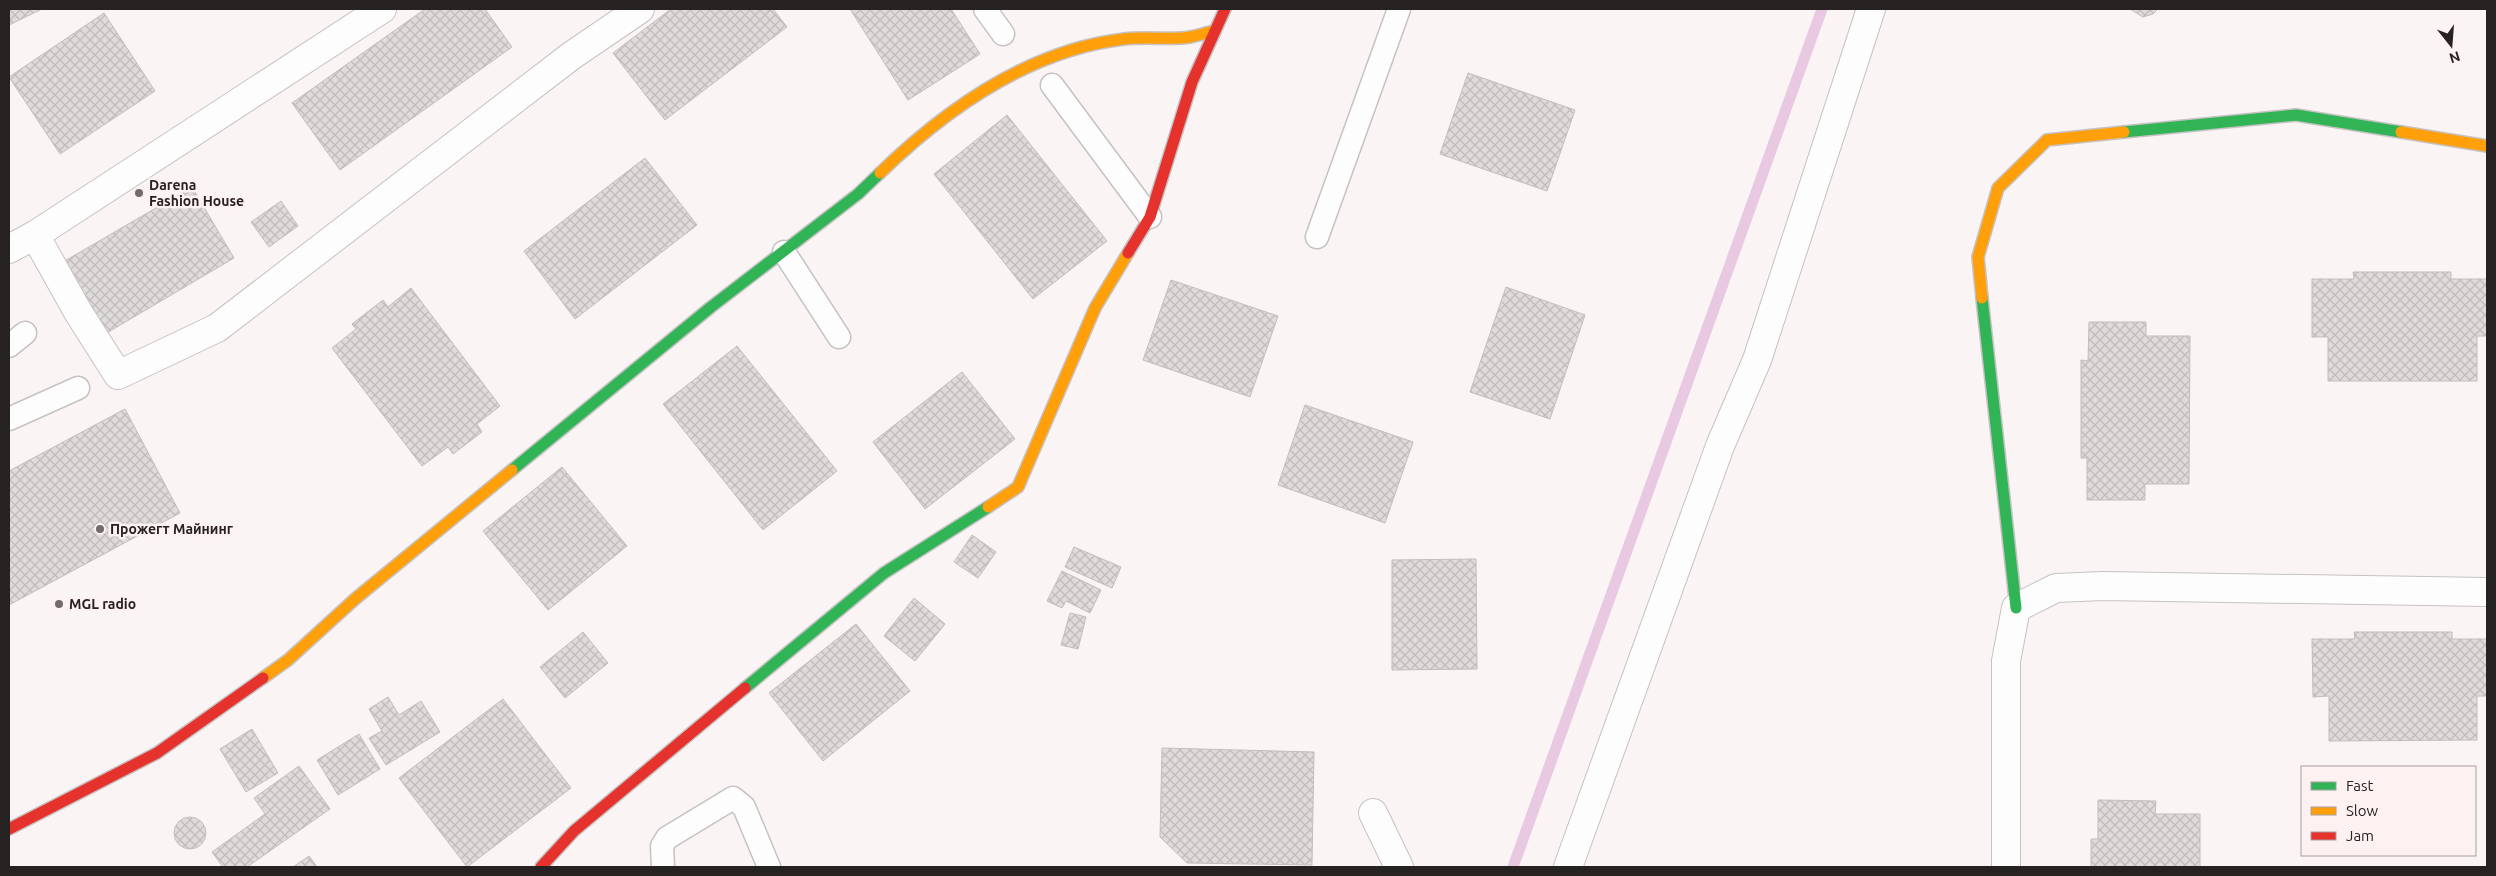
<svg xmlns="http://www.w3.org/2000/svg" width="2496" height="876" viewBox="0 0 2496 876" font-family="Ubuntu,sans-serif">
	<defs>
		<pattern id="building-cross-hatch" width="8" height="8" patternUnits="userSpaceOnUse" patternTransform="scale(1.25)"><rect width="8" height="8" fill="#dfdbda"/><path d="M0 0l8 8M0 8l8-8" fill="none" stroke="#bfbcbb"/></pattern>
	</defs>
	<rect width="100%" height="100%" fill="#faf4f4"/>
	<g fill="none" stroke-linecap="round" stroke-linejoin="round">
		<path stroke="#e8c9e1" stroke-width="11" d="M 1513,867 L 1822,9"/>
	</g>
	<g fill="url(#building-cross-hatch)" stroke="#c2bebd">
		<path d="M 9,9 L 42,9 L 9,25 Z"/>
		<path d="M 425,9 L 485,9 L 512,47 L 340,170 L 292,103 Z"/>
		<path d="M 671,9 L 773,9 L 787,27 L 665,120 L 613,53 Z"/>
		<path d="M 850,9 L 951,9 L 980,54 L 908,100 Z"/>
		<path d="M 2130,9 L 2158,9 L 2153,14 L 2143,17 Z"/>
		<path d="M 104,13 L 155,91 L 60,154 L 9,77 Z"/>
		<path d="M 1468,73 L 1575,110 L 1547,191 L 1440,154 Z"/>
		<path d="M 1007,115 L 1107,241 L 1033,299 L 934,174 Z"/>
		<path d="M 645,158 L 697,225 L 575,319 L 524,251 Z"/>
		<path d="M 192,187 L 234,258 L 105,334 L 63,262 Z"/>
		<path d="M 281,201 L 298,226 L 269,247 L 251,222 Z"/>
		<path d="M 2353,272 L 2451,272 L 2451,279 L 2487,279 L 2487,336 L 2477,336 L 2477,381 L 2328,381 L 2328,337 L 2312,337 L 2312,279 L 2354,279 Z"/>
		<path d="M 1171,280 L 1278,316 L 1250,397 L 1143,360 Z"/>
		<path d="M 1506,287 L 1585,315 L 1550,419 L 1470,392 Z"/>
		<path d="M 411,288 L 500,406 L 477,424 L 482,432 L 453,454 L 448,447 L 422,466 L 332,348 L 356,329 L 352,324 L 383,300 L 388,307 Z"/>
		<path d="M 2089,322 L 2146,322 L 2146,336 L 2190,336 L 2189,484 L 2145,484 L 2145,500 L 2087,500 L 2087,458 L 2081,458 L 2081,360 L 2088,361 Z"/>
		<path d="M 737,346 L 837,471 L 763,530 L 663,404 Z"/>
		<path d="M 962,372 L 1015,439 L 925,509 L 873,442 Z"/>
		<path d="M 1305,405 L 1413,442 L 1385,523 L 1278,485 Z"/>
		<path d="M 125,409 L 180,513 L 9,605 L 9,471 Z"/>
		<path d="M 562,467 L 627,546 L 548,610 L 483,531 Z"/>
		<path d="M 972,535 L 996,552 L 978,578 L 954,562 Z"/>
		<path d="M 1074,547 L 1121,567 L 1112,588 L 1065,567 Z"/>
		<path d="M 1476,559 L 1477,669 L 1392,670 L 1392,560 Z"/>
		<path d="M 1062,571 L 1101,590 L 1090,613 L 1066,601 L 1062,608 L 1047,601 Z"/>
		<path d="M 914,598 L 945,624 L 915,661 L 884,636 Z"/>
		<path d="M 1070,613 L 1086,617 L 1078,649 L 1061,645 Z"/>
		<path d="M 856,624 L 910,691 L 823,761 L 769,693 Z"/>
		<path d="M 583,632 L 608,663 L 565,698 L 540,667 Z"/>
		<path d="M 2354,632 L 2452,632 L 2452,639 L 2487,639 L 2487,696 L 2477,696 L 2477,740 L 2329,741 L 2329,696 L 2313,697 L 2312,639 L 2355,639 Z"/>
		<path d="M 388,697 L 399,715 L 421,701 L 440,732 L 386,765 L 369,738 L 382,731 L 369,709 Z"/>
		<path d="M 503,699 L 571,788 L 467,867 L 399,778 Z"/>
		<path d="M 252,729 L 278,773 L 246,792 L 220,749 Z"/>
		<path d="M 359,734 L 380,769 L 338,795 L 317,760 Z"/>
		<path d="M 1162,748 L 1314,752 L 1312,865 L 1187,863 L 1160,837 Z"/>
		<path d="M 299,766 L 330,809 L 247,867 L 223,867 L 212,852 L 265,814 L 254,798 Z"/>
		<path d="M 2098,800 L 2156,801 L 2155,814 L 2200,814 L 2200,867 L 2091,867 L 2091,839 L 2098,839 Z"/>
		<circle cx="190" cy="833" r="16"/>
		<path d="M 309,856 L 317,867 L 293,867 Z"/>
	</g>
	<g fill="none" stroke-linecap="round" stroke-linejoin="round">
		<defs>
			<g id="lane">
				<path d="M 985,9 L 1003,34"/>
				<path d="M 1052,85 L 1150,217"/>
				<path d="M 1317,237 L 1399,9"/>
				<path d="M 784,252 L 839,337"/>
				<path d="M 9,346 L 25,333"/>
				<path d="M 9,419 L 78,388"/>
				<path d="M 663,867 L 662,846 L 667,838 L 733,798 L 744,807 L 769,867"/>
			</g>
			<g id="street">
				<path d="M 35,235 L 78,312 L 118,375 L 217,328 L 571,56 L 640,9"/>
				<path d="M 9,249 L 35,235 L 382,9"/>
				<path d="M 1373,813 L 1399,867"/>
				<path d="M 1568,867 L 1720,446 L 1757,360 L 1871,9"/>
				<path d="M 2006,867 L 2006,661 L 2016,608 L 2056,588 L 2103,586 L 2487,592"/>
			</g>
			<g id="fast">
				<path d="M 2124,132 L 2296,115 L 2401,132"/>
				<path d="M 1982,298 L 2016,608"/>
				<path d="M 512,470 L 711,307 L 858,194 L 880,173"/>
				<path d="M 745,688 L 884,573 L 988,507"/>
			</g>
			<g id="slow">
				<path d="M 2401,132 L 2487,146"/>
				<path d="M 880,173 C 946,109 1030,50 1124,39 C 1143,37 1162,39 1181,38 C 1192,38 1204,33 1215,31"/>
				<path d="M 1982,298 L 1978,257 L 1998,188 L 2047,140 L 2124,132"/>
				<path d="M 988,507 L 1018,487 L 1095,308 L 1128,253"/>
				<path d="M 263,678 L 288,660 L 355,599 L 512,470"/>
			</g>
			<g id="jam">
				<path d="M 1128,253 L 1150,217 L 1192,82 L 1225,9"/>
				<path d="M 9,829 L 157,753 L 263,678"/>
				<path d="M 541,867 L 574,831 L 745,688"/>
			</g>
		</defs>
		<use href="#lane" stroke="#c6c2c2" stroke-width="25"/>
		<use href="#street" stroke="#c6c2c2" stroke-width="30"/>
		<use href="#fast" stroke="#c6c2c2" stroke-width="14"/>
		<use href="#slow" stroke="#c6c2c2" stroke-width="14"/>
		<use href="#jam" stroke="#c6c2c2" stroke-width="14"/>
		<use href="#lane" stroke="#fefdfd" stroke-width="22"/>
		<use href="#street" stroke="#fefdfd" stroke-width="28"/>
		<use href="#fast" stroke="#30b455" stroke-width="11"/>
		<use href="#slow" stroke="#ff9f0a" stroke-width="11"/>
		<use href="#jam" stroke="#e5322d" stroke-width="11"/>
	</g>
	<g fill="#706c6c" stroke="#fdf2f1" stroke-width="2">
		<circle cx="139" cy="193" r="5"/>
		<circle cx="100" cy="529" r="5"/>
		<circle cx="59" cy="604" r="5"/>
	</g>
	<g text-anchor="middle" stroke-width="5" stroke-linejoin="round" paint-order="stroke">
		<g font-size="14" font-weight="bold" fill="#262222" stroke="#fdf2f1" text-anchor="start">
			<text x="149" y="190">Darena<tspan x="149" dy="16">Fashion House</tspan></text>
			<text x="110" y="534">Прожегт Майнинг</text>
			<text x="69" y="609">MGL radio</text>
		</g>
	</g>
	<rect width="2496" height="876" fill="none" stroke="#262222" stroke-width="20"/>
	<rect x="2301" y="766" width="175" height="90" fill="#fdf2f1" stroke="#a79f9e"/>
	<rect x="2311" y="782" width="25" height="8" fill="#30b455" stroke="#a79f9e"/>
	<text x="2346" y="791" font-size="15" fill="#262222">Fast</text>
	<rect x="2311" y="807" width="25" height="8" fill="#ff9f0a" stroke="#a79f9e"/>
	<text x="2346" y="816" font-size="15" fill="#262222">Slow</text>
	<rect x="2311" y="832" width="25" height="8" fill="#e5322d" stroke="#a79f9e"/>
	<text x="2346" y="841" font-size="15" fill="#262222">Jam</text>
	<g transform="translate(2451 45) rotate(163)" stroke="#fdf2f1" stroke-width="4" paint-order="stroke">
	<path d="M0-4L9 19L0 12L-9 19Z" fill="#262222"/>
	<text y="-8" font-size="14" font-weight="bold" text-anchor="middle" fill="#262222">N</text>
	</g>
</svg>
